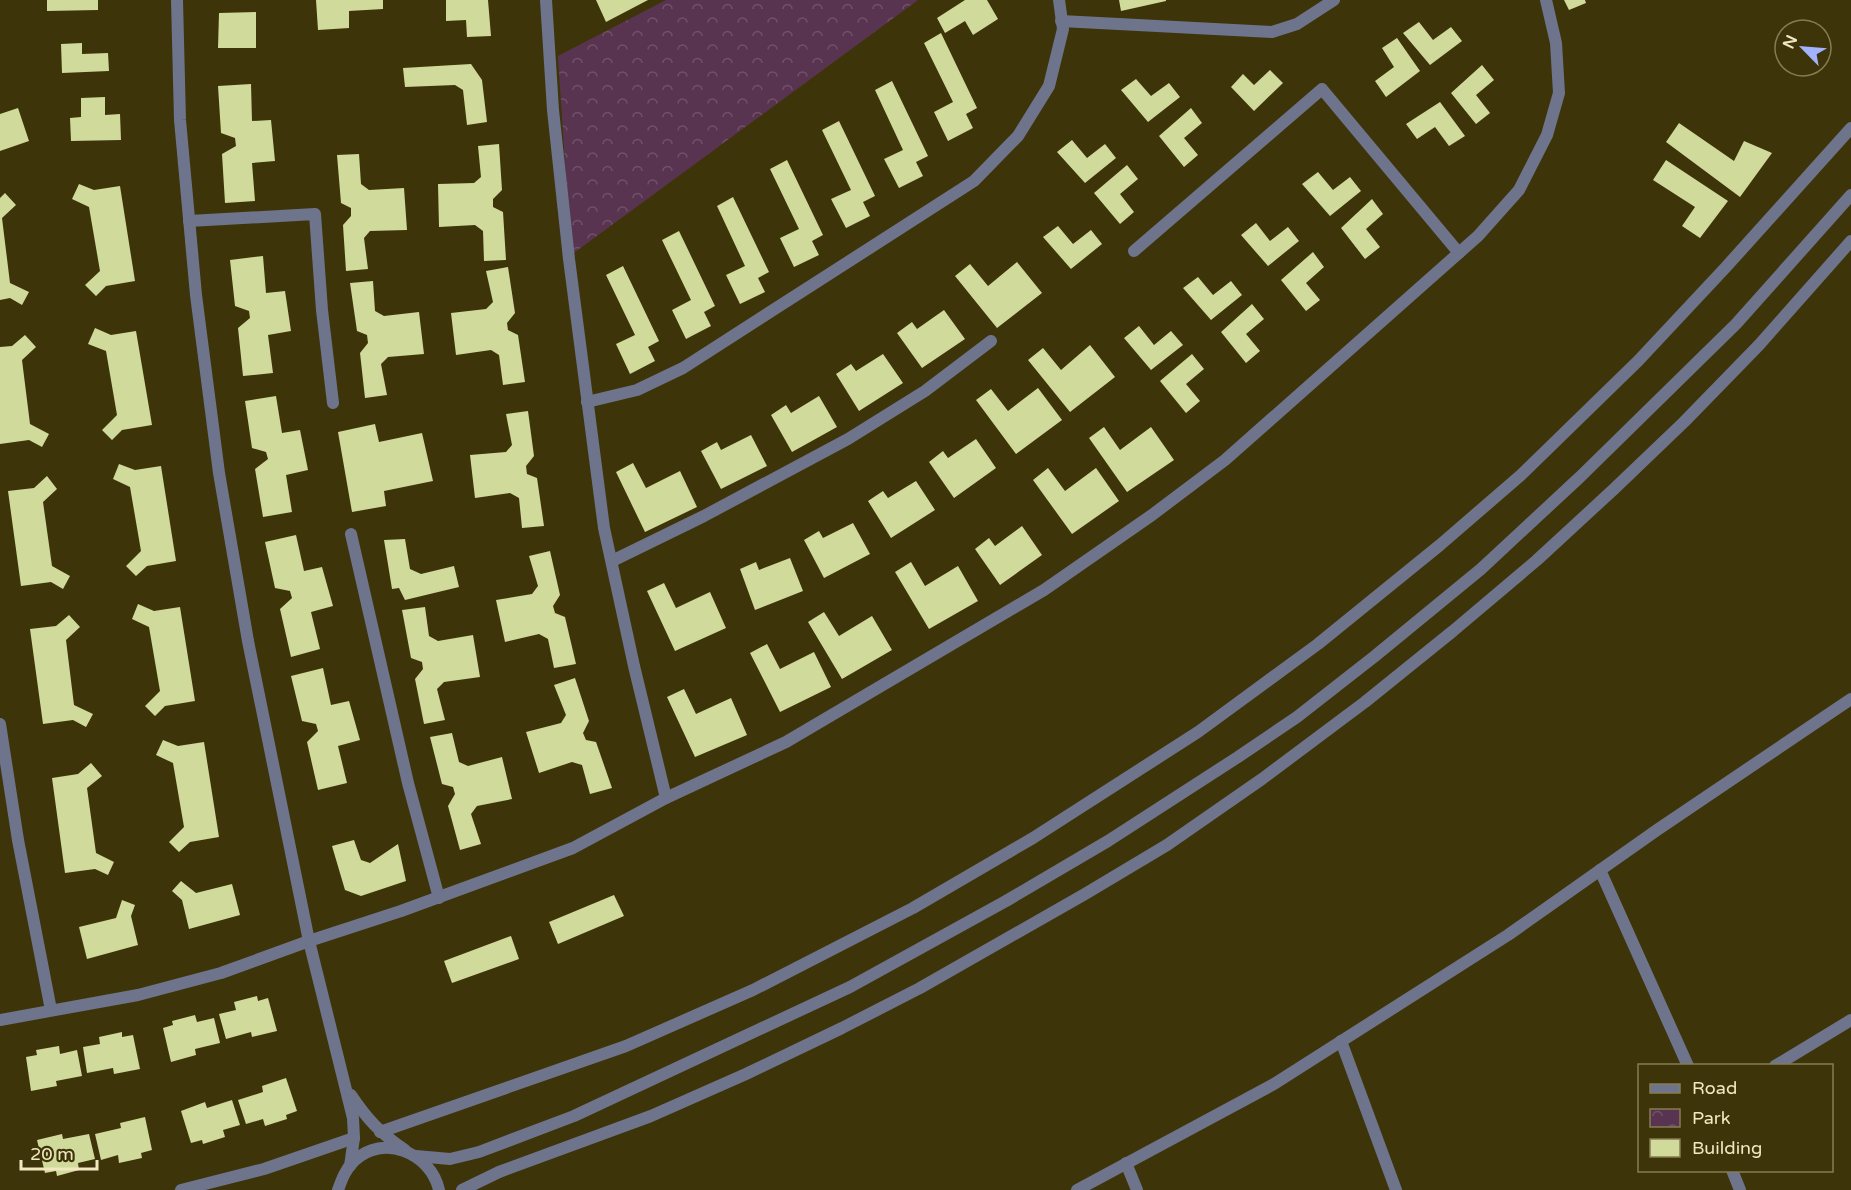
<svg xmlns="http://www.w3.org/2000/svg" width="1851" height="1190" viewBox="0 0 1851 1190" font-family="'Varela Round',sans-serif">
	<defs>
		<pattern id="park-crowns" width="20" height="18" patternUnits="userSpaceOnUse" patternTransform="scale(1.5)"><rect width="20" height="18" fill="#593451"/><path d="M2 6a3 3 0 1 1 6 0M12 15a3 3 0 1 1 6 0" fill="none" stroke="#715168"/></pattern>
	</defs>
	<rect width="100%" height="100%" fill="#3e3409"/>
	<path fill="url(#park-crowns)" d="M 666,0 L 918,0 L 571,255 L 558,56 Z"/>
	<g fill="#d0da9b">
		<path d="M 47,0 L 98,0 L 98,10 L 47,11 Z"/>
		<path d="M 316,0 L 383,0 L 383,9 L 349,11 L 349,28 L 318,30 Z"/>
		<path d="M 446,0 L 488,0 L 491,36 L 467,37 L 466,20 L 446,21 Z"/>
		<path d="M 596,0 L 648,0 L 606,22 Z"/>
		<path d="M 965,0 L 987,0 L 998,19 L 973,35 L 965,21 L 945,33 L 937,18 Z"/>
		<path d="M 1119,0 L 1166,0 L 1166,1 L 1121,11 Z"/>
		<path d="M 1564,0 L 1585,0 L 1586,3 L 1569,10 Z"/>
		<path d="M 256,12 L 256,48 L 218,48 L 219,13 Z"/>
		<path d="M 1419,22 L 1433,40 L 1451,27 L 1462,41 L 1430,65 L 1403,33 Z"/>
		<path d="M 941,33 L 977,108 L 966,114 L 973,128 L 948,141 L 934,112 L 953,102 L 924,43 Z"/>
		<path d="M 1397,38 L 1420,71 L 1386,97 L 1375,81 L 1394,67 L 1382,48 Z"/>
		<path d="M 82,43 L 82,54 L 108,53 L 109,71 L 62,73 L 61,44 Z"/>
		<path d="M 471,64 L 482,80 L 487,122 L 467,125 L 463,90 L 455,85 L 405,87 L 403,68 Z"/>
		<path d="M 1482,65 L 1494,80 L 1476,95 L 1490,113 L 1476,124 L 1451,93 Z"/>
		<path d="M 1270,70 L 1283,83 L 1254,111 L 1231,87 L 1243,74 L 1254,85 Z"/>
		<path d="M 1136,79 L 1151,96 L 1169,83 L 1180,97 L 1148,122 L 1121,90 Z"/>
		<path d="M 892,81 L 928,156 L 916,162 L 923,176 L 899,188 L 884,159 L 903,150 L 875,90 Z"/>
		<path d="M 251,84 L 252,121 L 271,120 L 275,161 L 252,163 L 255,201 L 225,203 L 222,154 L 236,146 L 235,138 L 221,133 L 218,86 Z"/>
		<path d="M 105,97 L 105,115 L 120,114 L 121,140 L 71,141 L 70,118 L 81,117 L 81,98 Z"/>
		<path d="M 1440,102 L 1465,136 L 1449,146 L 1435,127 L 1417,139 L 1406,124 Z"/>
		<path d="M 18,108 L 29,141 L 0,151 L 0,114 Z"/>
		<path d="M 1191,108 L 1202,123 L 1184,138 L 1198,155 L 1184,167 L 1159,136 Z"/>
		<path d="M 839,121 L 875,196 L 863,202 L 870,216 L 846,228 L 831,199 L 851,190 L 822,130 Z"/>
		<path d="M 1679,123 L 1734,161 L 1744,141 L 1772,153 L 1740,197 L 1666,142 Z"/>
		<path d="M 1072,140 L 1087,158 L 1105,144 L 1116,158 L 1085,183 L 1057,152 Z"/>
		<path d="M 499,144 L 502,190 L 493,199 L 493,207 L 503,212 L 506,260 L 484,261 L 483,231 L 475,225 L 439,227 L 438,184 L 474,183 L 481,177 L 478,146 Z"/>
		<path d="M 359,154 L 361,184 L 369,190 L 404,188 L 407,230 L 370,231 L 364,238 L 368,269 L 346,271 L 343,225 L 351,216 L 351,208 L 341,203 L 337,155 Z"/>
		<path d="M 787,160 L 823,235 L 812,241 L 819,255 L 794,267 L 780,238 L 799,229 L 770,169 Z"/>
		<path d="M 1666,160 L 1728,201 L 1700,238 L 1682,226 L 1695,207 L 1653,180 Z"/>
		<path d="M 1127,165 L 1138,179 L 1120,194 L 1134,212 L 1120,224 L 1094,193 Z"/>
		<path d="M 1318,172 L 1333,190 L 1350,177 L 1361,191 L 1330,216 L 1302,184 Z"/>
		<path d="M 79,184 L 94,190 L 120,186 L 135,281 L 106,286 L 96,296 L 85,285 L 100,271 L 89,207 L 72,199 Z"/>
		<path d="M 5,193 L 16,205 L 2,218 L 10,283 L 29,292 L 22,305 L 10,298 L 0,300 L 0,198 Z"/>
		<path d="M 733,197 L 769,272 L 758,278 L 765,292 L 740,304 L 726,275 L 745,266 L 717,206 Z"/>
		<path d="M 1372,199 L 1383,214 L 1366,229 L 1380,247 L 1365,259 L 1341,228 Z"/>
		<path d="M 1256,223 L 1270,241 L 1288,227 L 1299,241 L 1268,266 L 1241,235 Z"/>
		<path d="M 1058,226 L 1073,244 L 1091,230 L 1102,244 L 1071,269 L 1043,237 Z"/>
		<path d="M 679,231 L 715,306 L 704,312 L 711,326 L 686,339 L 672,310 L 691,300 L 662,240 Z"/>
		<path d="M 1313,252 L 1324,267 L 1306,283 L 1320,300 L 1306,311 L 1281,280 Z"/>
		<path d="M 263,256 L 266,293 L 285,291 L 291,331 L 268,335 L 273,373 L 243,376 L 238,328 L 250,318 L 249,311 L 235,306 L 230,260 Z"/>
		<path d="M 1017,262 L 1042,293 L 997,328 L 955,276 L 970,264 L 988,286 Z"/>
		<path d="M 623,266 L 659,341 L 648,347 L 655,361 L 630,374 L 616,344 L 635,335 L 606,275 Z"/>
		<path d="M 508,267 L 515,313 L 507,323 L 508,330 L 518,335 L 525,382 L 503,385 L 499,355 L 491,350 L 456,355 L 451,313 L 486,309 L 493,302 L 486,271 Z"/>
		<path d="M 1198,277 L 1213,295 L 1231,281 L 1242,295 L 1211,320 L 1183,288 Z"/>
		<path d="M 373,281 L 375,311 L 384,316 L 419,312 L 424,354 L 388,357 L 381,364 L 387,395 L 365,398 L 360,353 L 368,343 L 367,335 L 357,331 L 350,283 Z"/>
		<path d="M 1252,304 L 1264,319 L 1246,334 L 1260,351 L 1246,363 L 1221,332 Z"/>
		<path d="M 944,310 L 965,339 L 922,368 L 897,333 L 912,322 L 917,329 Z"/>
		<path d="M 1139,326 L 1154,345 L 1171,331 L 1183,345 L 1151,370 L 1124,338 Z"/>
		<path d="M 95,328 L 111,335 L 136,331 L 152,425 L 122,430 L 112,440 L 102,430 L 117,415 L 106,351 L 88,344 Z"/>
		<path d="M 25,335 L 36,347 L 22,360 L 30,424 L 49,434 L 42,447 L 29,440 L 0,444 L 0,347 L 12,346 Z"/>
		<path d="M 1090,345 L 1115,377 L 1070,412 L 1028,360 L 1043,348 L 1061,370 Z"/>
		<path d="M 883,354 L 903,383 L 859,411 L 836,374 L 851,364 L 856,371 Z"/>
		<path d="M 1192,354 L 1204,369 L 1186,384 L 1200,401 L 1186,413 L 1160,381 Z"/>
		<path d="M 1038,388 L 1062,420 L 1016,454 L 976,400 L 991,389 L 1008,411 Z"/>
		<path d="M 276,396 L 282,433 L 300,430 L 308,470 L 286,475 L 292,512 L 263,517 L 255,469 L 268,459 L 266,452 L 252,448 L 245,401 Z"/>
		<path d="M 819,396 L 837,427 L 792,452 L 771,415 L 786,405 L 791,413 Z"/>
		<path d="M 528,411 L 534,456 L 526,466 L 527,474 L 537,478 L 544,526 L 522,528 L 519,498 L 510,493 L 475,498 L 470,455 L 506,452 L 512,445 L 506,414 Z"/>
		<path d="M 375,424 L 379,442 L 422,433 L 433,481 L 384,491 L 386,506 L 352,512 L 338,432 Z"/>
		<path d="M 1104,427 L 1120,450 L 1151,427 L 1174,460 L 1127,492 L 1089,438 Z"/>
		<path d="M 751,435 L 767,466 L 721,489 L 701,451 L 717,442 L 721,450 Z"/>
		<path d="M 976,439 L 996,468 L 954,498 L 929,462 L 943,451 L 948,458 Z"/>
		<path d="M 633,463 L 646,488 L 680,471 L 697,507 L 645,532 L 616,472 Z"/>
		<path d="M 119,464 L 135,470 L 161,466 L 176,561 L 147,566 L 136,576 L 126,566 L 141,551 L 130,487 L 113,479 Z"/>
		<path d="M 1048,468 L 1065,491 L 1096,468 L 1119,501 L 1072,534 L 1033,480 Z"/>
		<path d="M 47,476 L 57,489 L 43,502 L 52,566 L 70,576 L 63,589 L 51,582 L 21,586 L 8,491 L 34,488 Z"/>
		<path d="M 916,481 L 935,510 L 891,538 L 868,501 L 883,491 L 888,498 Z"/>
		<path d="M 853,523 L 870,554 L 824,578 L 804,540 L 819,531 L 823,538 Z"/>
		<path d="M 1022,526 L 1042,555 L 1000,585 L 975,549 L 989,538 L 995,546 Z"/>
		<path d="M 296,535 L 304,571 L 322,567 L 333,606 L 311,612 L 320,649 L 291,657 L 280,609 L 292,598 L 290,591 L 275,588 L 265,542 Z"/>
		<path d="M 405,539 L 410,569 L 421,574 L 454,566 L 459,587 L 405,600 L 399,588 L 392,589 L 384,540 Z"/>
		<path d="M 550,551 L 560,595 L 553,606 L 555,613 L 565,617 L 576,664 L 554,668 L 548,639 L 539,634 L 505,642 L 496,600 L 532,594 L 538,586 L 529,556 Z"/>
		<path d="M 790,558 L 803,591 L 755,610 L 740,569 L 756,562 L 759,570 Z"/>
		<path d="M 911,562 L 925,586 L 958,566 L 978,601 L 929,629 L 895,572 Z"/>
		<path d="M 664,583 L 676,608 L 710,592 L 726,628 L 675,651 L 647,591 Z"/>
		<path d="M 138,604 L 154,611 L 180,607 L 195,701 L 165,706 L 155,716 L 145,706 L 160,691 L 149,627 L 132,619 Z"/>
		<path d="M 425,607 L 429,636 L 438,641 L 473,635 L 480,677 L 444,682 L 437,689 L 445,720 L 424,724 L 415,679 L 423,669 L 422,662 L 411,658 L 402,610 Z"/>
		<path d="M 824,612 L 839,636 L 872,616 L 892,650 L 842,679 L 808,622 Z"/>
		<path d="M 69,615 L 80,627 L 66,640 L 74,705 L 93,714 L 86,727 L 73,720 L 43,724 L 30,629 L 56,626 Z"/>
		<path d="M 767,644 L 780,669 L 814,652 L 831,687 L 780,712 L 750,653 Z"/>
		<path d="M 323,668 L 331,705 L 349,701 L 360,740 L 338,746 L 347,783 L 318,790 L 307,742 L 318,731 L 316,724 L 302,721 L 291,676 Z"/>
		<path d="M 575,678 L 589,721 L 583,733 L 586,740 L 596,742 L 612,788 L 590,794 L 582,765 L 572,762 L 539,773 L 526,732 L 561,723 L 566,715 L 554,685 Z"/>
		<path d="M 684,689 L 696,714 L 731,698 L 747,735 L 695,757 L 667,697 Z"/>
		<path d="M 452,733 L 459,762 L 468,766 L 502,757 L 512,799 L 477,806 L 471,814 L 481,844 L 460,850 L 448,806 L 455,794 L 453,787 L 442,784 L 430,737 Z"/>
		<path d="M 163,740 L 178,746 L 204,742 L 219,837 L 190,842 L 179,852 L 169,842 L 184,827 L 173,763 L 156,755 Z"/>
		<path d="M 91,763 L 102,776 L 87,788 L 96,853 L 114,862 L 108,875 L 95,869 L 65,873 L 52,778 L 78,774 Z"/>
		<path d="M 354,840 L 361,860 L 370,863 L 398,844 L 406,881 L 361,896 L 345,890 L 332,846 Z"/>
		<path d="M 181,881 L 196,893 L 232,884 L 240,915 L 189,929 L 182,900 L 172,891 Z"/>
		<path d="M 614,895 L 624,916 L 558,944 L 549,922 Z"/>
		<path d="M 122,900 L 135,905 L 131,916 L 138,945 L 87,959 L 79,927 L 116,918 Z"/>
		<path d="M 511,936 L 519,959 L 452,983 L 444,961 Z"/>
		<path d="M 257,996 L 258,1001 L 268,998 L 277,1031 L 252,1037 L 251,1032 L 226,1039 L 219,1014 L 236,1010 L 234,1002 Z"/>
		<path d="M 195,1015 L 197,1022 L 214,1018 L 220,1043 L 195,1049 L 196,1055 L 171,1062 L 163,1028 L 173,1025 L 172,1021 Z"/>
		<path d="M 122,1032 L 122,1037 L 133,1035 L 140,1069 L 114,1074 L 113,1068 L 87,1073 L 83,1047 L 100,1044 L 99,1037 Z"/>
		<path d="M 59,1046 L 60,1054 L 77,1050 L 82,1076 L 56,1081 L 57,1086 L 31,1091 L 26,1057 L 37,1055 L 36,1050 Z"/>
		<path d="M 286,1078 L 297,1111 L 286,1115 L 287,1119 L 265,1126 L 263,1119 L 246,1124 L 238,1100 L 263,1092 L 262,1086 Z"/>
		<path d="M 232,1100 L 240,1125 L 223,1130 L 225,1137 L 203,1144 L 202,1140 L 191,1143 L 181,1111 L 205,1102 L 207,1108 Z"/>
		<path d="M 145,1117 L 152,1150 L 141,1153 L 142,1158 L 119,1163 L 118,1155 L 101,1160 L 95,1134 L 121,1128 L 120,1123 Z"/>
		<path d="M 62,1134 L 63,1139 L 89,1134 L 95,1159 L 78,1163 L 79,1170 L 57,1176 L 56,1171 L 45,1173 L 37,1140 Z"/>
	</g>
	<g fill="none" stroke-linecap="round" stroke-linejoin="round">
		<g stroke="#6e748b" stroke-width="12">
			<path d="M 1061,21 L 1272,32 L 1297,24 L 1334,0"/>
			<path d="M 189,221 L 315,214 L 322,310 L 333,403"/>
			<path d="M 1134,251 L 1322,89 L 1459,253"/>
			<path d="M 351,534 L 408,783 L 439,898"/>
			<path d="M 612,561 L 704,516 L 848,439 L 925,391 L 991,341"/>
		</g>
		<g stroke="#6e748b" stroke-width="12">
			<path d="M 177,0 L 180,120 L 196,295 L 219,473 L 248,641 L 309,941 L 353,1118 L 354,1138 L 350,1166"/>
			<path d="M 546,0 L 553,110 L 569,259 L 604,528 L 634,666 L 666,798"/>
			<path d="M 587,402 L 637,390 L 683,368 L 974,181 L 1018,136 L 1049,86 L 1063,29 L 1059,0"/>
			<path d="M 0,724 L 18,840 L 51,1010"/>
			<path d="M 1600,870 L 1688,1066"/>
			<path d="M 0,1020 L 138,995 L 221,973 L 309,941 L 401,911 L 573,848 L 666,798 L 786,742 L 1044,590 L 1152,515 L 1225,460 L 1478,236 L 1519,190 L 1547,135 L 1559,93 L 1556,43 L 1546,0"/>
			<path d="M 1341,1041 L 1396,1190"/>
			<path d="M 1775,1066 L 1851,1020"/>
			<path d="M 351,1095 C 367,1119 380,1133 405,1150"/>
			<path d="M 380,1132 L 626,1046 L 753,990 L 913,908 L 1033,838 L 1198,732 L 1318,644 L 1440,545 L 1521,475 L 1638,361 L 1726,267 L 1851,128"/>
			<path d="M 1126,1163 L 1137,1190"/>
			<path d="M 1732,1170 L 1740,1190"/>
			<path d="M 181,1190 L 264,1169 L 354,1138"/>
			<path d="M 1077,1190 L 1274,1084 L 1508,935 L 1657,830 L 1851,699"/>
		</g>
		<g stroke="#6e748b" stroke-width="12">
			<path d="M 416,1156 L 450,1159 L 479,1152 L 574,1116 L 850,987 L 1006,901 L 1108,841 L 1238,757 L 1297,717 L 1375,656 L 1481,569 L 1580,477 L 1736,324 L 1851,195"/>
			<path d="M 338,1190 C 342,1179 345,1170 354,1161 C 383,1133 431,1153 439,1190"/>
			<path d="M 462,1190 L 499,1172 L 651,1116 L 746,1074 L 842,1028 L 920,988 L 1085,894 L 1167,845 L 1262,779 L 1365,702 L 1453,631 L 1537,560 L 1614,489 L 1684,422 L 1759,345 L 1851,241"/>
		</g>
	</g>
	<rect x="1638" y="1064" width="195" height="108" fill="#3e3409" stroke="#867c53" stroke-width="1.5"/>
	<rect x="1650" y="1084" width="30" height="9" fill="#6e748b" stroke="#867c53" stroke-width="1.5"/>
	<text x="1692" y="1094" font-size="18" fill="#f1e7c1">Road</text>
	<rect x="1650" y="1109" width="30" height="18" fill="url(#park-crowns)" stroke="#867c53" stroke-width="1.5"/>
	<text x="1692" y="1124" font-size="18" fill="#f1e7c1">Park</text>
	<rect x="1650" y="1139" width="30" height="18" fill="#d0da9b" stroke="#867c53" stroke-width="1.5"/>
	<text x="1692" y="1154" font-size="18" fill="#f1e7c1">Building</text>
	<g transform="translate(1803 48) rotate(295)"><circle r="28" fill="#3e3409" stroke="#867c53" stroke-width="1.5"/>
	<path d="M0-4.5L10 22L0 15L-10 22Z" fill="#a3b2fd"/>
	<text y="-9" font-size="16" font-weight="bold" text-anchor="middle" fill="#f1e7c1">N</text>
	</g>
	<path d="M21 1160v9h76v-9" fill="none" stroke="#f1e7c1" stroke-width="3"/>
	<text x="30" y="1160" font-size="18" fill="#f1e7c1" stroke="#3e3409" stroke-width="4.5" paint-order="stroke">20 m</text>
</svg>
